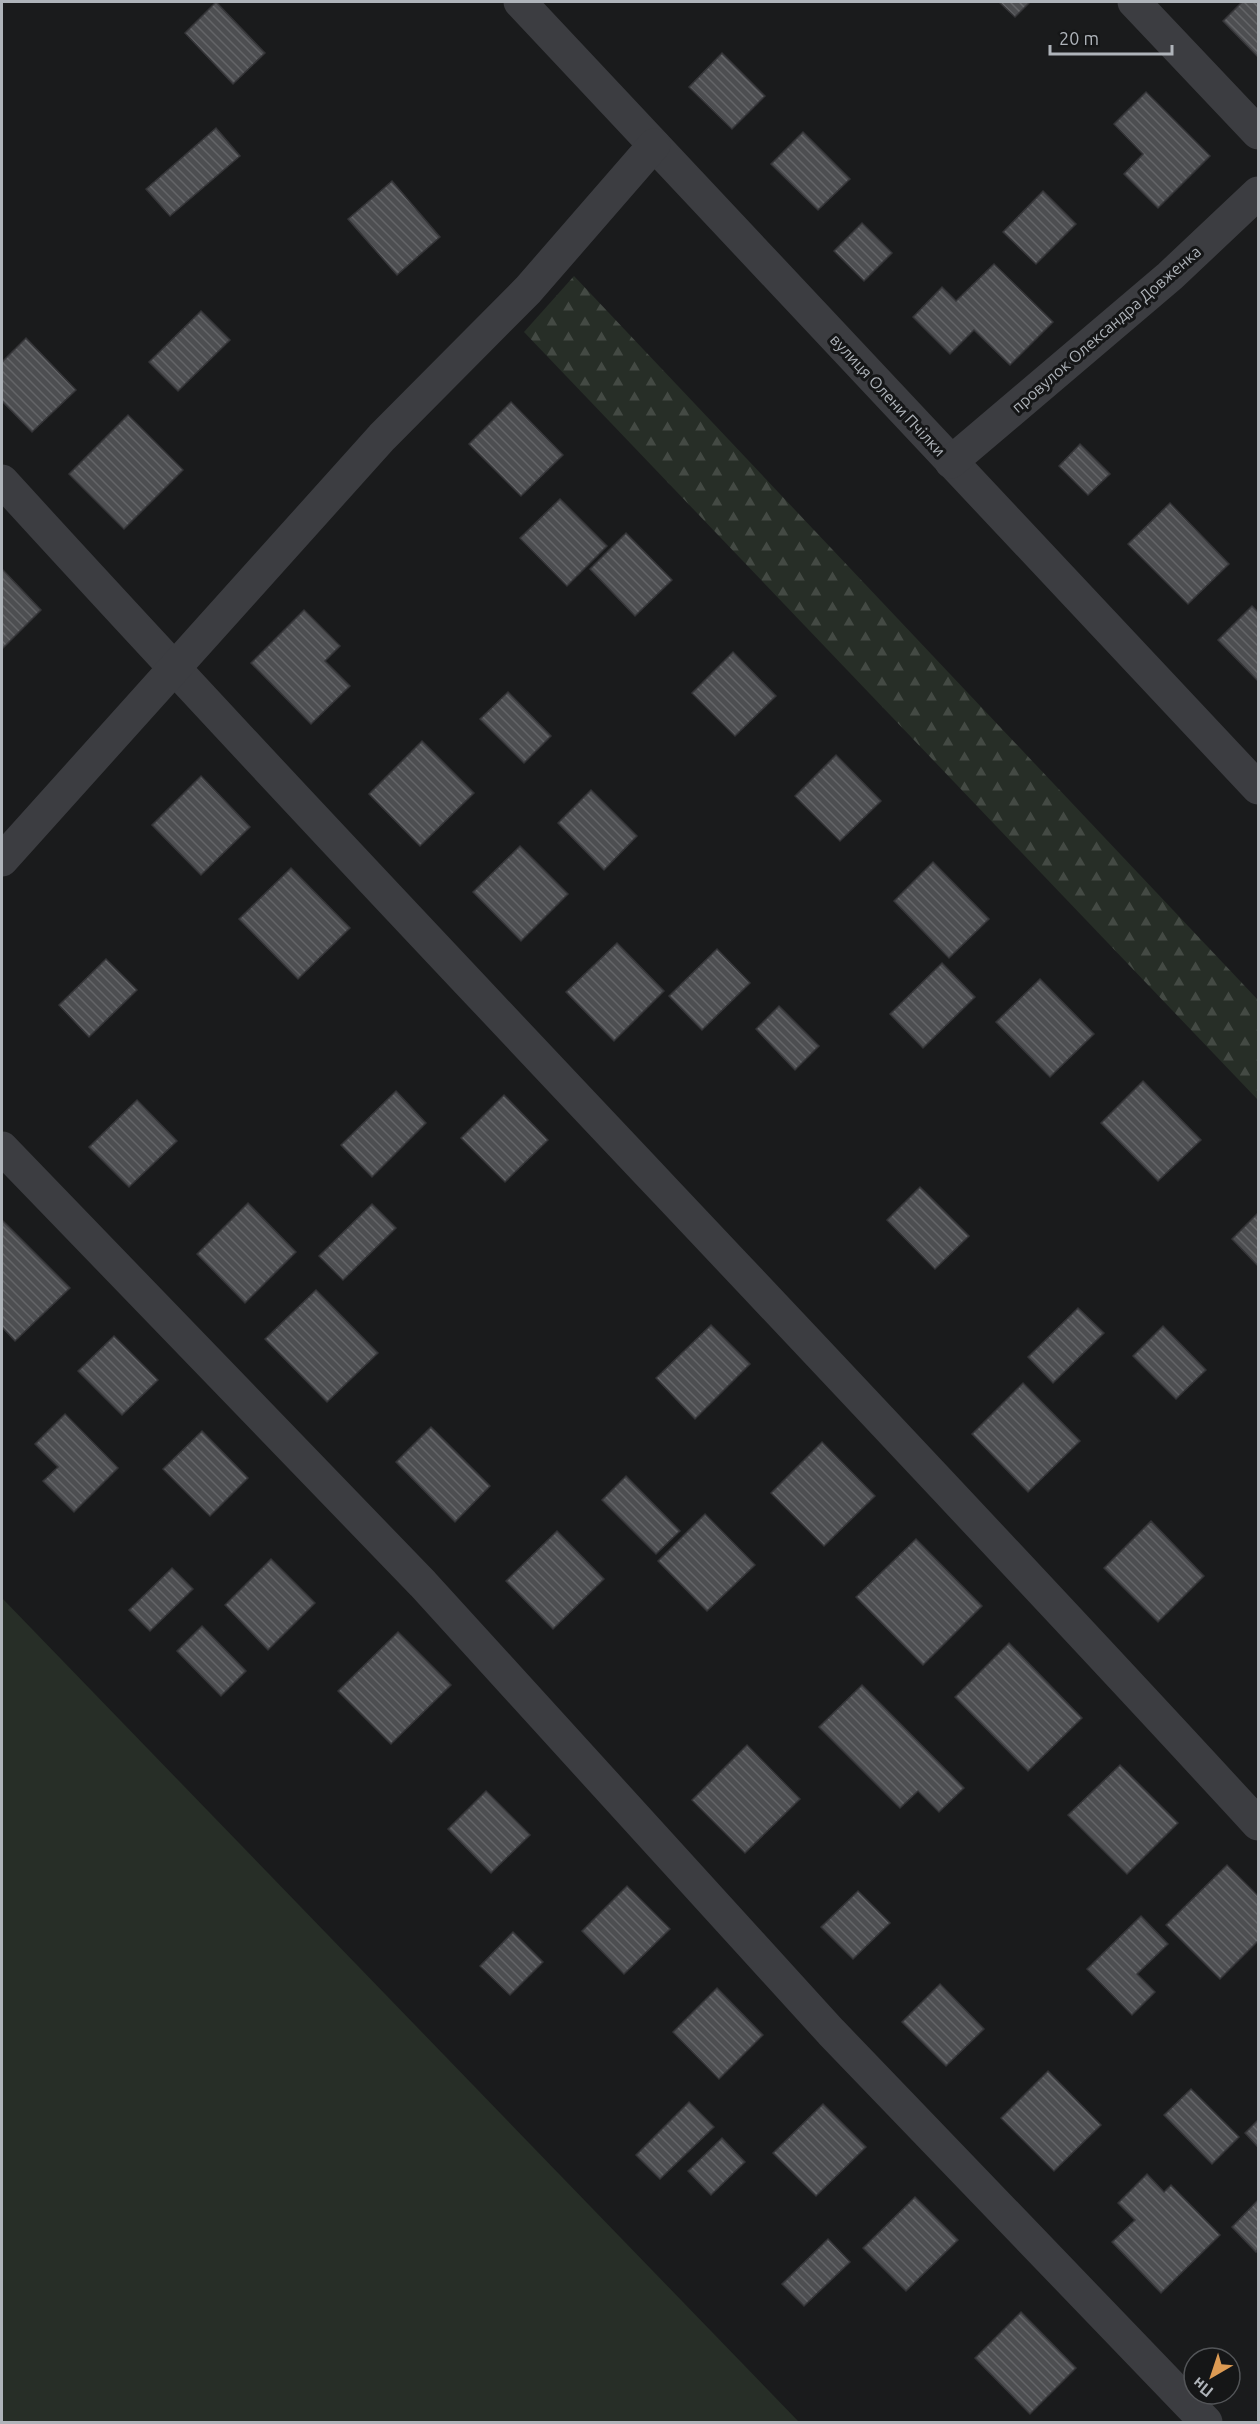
<svg xmlns="http://www.w3.org/2000/svg" width="1260" height="2424" viewBox="0 0 1260 2424" font-family="Ubuntu,sans-serif">
	<defs>
		<pattern id="forest-firs" width="22" height="20" patternUnits="userSpaceOnUse" patternTransform="scale(1.5)"><rect width="22" height="20" fill="#272e27"/><path d="M5 1l3.5 6h-7zM16 11l3.5 6h-7z" fill="#444a44"/></pattern>
		<pattern id="building-back-hatch" width="6" height="6" patternUnits="userSpaceOnUse" patternTransform="scale(1.5)"><rect width="6" height="6" fill="#4d4e51"/><path d="M-1 5l2 2M0 0l6 6M5-1l2 2" fill="none" stroke="#646568"/></pattern>
	</defs>
	<rect width="100%" height="100%" fill="#1a1b1c"/>
	<path fill="url(#forest-firs)" d="M 574,276 L 1258,1000 L 1258,1100 L 524,332 Z"/>
	<path fill="#272e27" d="M 2,1598 L 799,2422 L 2,2422 Z"/>
	<g fill="url(#building-back-hatch)" stroke="#353538" stroke-width="1.5">
		<path d="M 216,2 L 265,53 L 233,84 L 185,33 Z"/>
		<path d="M 999,2 L 1030,2 L 1015,17 Z"/>
		<path d="M 1242,2 L 1258,2 L 1258,57 L 1223,21 Z"/>
		<path d="M 722,53 L 765,96 L 732,129 L 689,87 Z"/>
		<path d="M 1146,92 L 1210,156 L 1158,208 L 1124,174 L 1143,154 L 1114,124 Z"/>
		<path d="M 216,128 L 240,156 L 170,216 L 146,189 Z"/>
		<path d="M 803,132 L 850,179 L 818,210 L 771,164 Z"/>
		<path d="M 392,181 L 440,237 L 397,275 L 348,219 Z"/>
		<path d="M 1043,191 L 1076,224 L 1036,264 L 1003,232 Z"/>
		<path d="M 862,223 L 892,253 L 864,281 L 834,251 Z"/>
		<path d="M 994,264 L 1053,322 L 1010,365 L 974,330 L 950,354 L 913,317 L 942,287 L 956,301 Z"/>
		<path d="M 201,311 L 230,340 L 178,391 L 149,362 Z"/>
		<path d="M 26,338 L 76,390 L 32,432 L 2,401 L 2,362 Z"/>
		<path d="M 511,402 L 563,455 L 521,496 L 469,444 Z"/>
		<path d="M 128,415 L 183,470 L 124,529 L 69,474 Z"/>
		<path d="M 1080,444 L 1110,474 L 1088,495 L 1059,466 Z"/>
		<path d="M 560,499 L 607,546 L 567,586 L 520,538 Z"/>
		<path d="M 1170,503 L 1229,564 L 1188,604 L 1128,544 Z"/>
		<path d="M 626,533 L 672,580 L 635,616 L 590,569 Z"/>
		<path d="M 2,569 L 41,610 L 2,649 Z"/>
		<path d="M 1252,606 L 1258,612 L 1258,681 L 1218,640 Z"/>
		<path d="M 304,610 L 340,646 L 325,661 L 350,686 L 311,724 L 251,663 Z"/>
		<path d="M 733,652 L 776,696 L 735,736 L 692,693 Z"/>
		<path d="M 508,692 L 551,736 L 524,763 L 480,719 Z"/>
		<path d="M 422,741 L 474,793 L 420,846 L 369,794 Z"/>
		<path d="M 836,755 L 881,801 L 840,841 L 795,796 Z"/>
		<path d="M 201,776 L 250,827 L 201,875 L 152,825 Z"/>
		<path d="M 591,790 L 637,836 L 604,870 L 558,823 Z"/>
		<path d="M 520,846 L 568,894 L 521,941 L 473,892 Z"/>
		<path d="M 933,862 L 989,919 L 949,958 L 894,901 Z"/>
		<path d="M 291,868 L 350,928 L 298,979 L 239,919 Z"/>
		<path d="M 617,943 L 664,991 L 614,1041 L 566,992 Z"/>
		<path d="M 717,949 L 750,983 L 702,1030 L 669,996 Z"/>
		<path d="M 106,959 L 137,990 L 89,1037 L 59,1005 Z"/>
		<path d="M 942,963 L 975,997 L 923,1048 L 890,1014 Z"/>
		<path d="M 1040,979 L 1094,1034 L 1050,1077 L 996,1022 Z"/>
		<path d="M 779,1006 L 819,1046 L 795,1070 L 756,1029 Z"/>
		<path d="M 1143,1081 L 1201,1140 L 1158,1181 L 1101,1123 Z"/>
		<path d="M 396,1091 L 426,1123 L 372,1177 L 341,1145 Z"/>
		<path d="M 504,1095 L 548,1140 L 505,1182 L 461,1138 Z"/>
		<path d="M 137,1100 L 177,1141 L 129,1187 L 89,1147 Z"/>
		<path d="M 920,1187 L 969,1236 L 935,1269 L 887,1220 Z"/>
		<path d="M 248,1203 L 296,1252 L 245,1303 L 197,1254 Z"/>
		<path d="M 372,1204 L 396,1228 L 343,1280 L 319,1256 Z"/>
		<path d="M 1258,1213 L 1258,1266 L 1232,1239 Z"/>
		<path d="M 2,1220 L 70,1288 L 15,1341 L 2,1327 Z"/>
		<path d="M 316,1290 L 378,1353 L 327,1402 L 265,1339 Z"/>
		<path d="M 1078,1308 L 1104,1333 L 1053,1383 L 1028,1357 Z"/>
		<path d="M 711,1325 L 750,1364 L 695,1419 L 656,1378 Z"/>
		<path d="M 1163,1326 L 1206,1370 L 1176,1399 L 1133,1356 Z"/>
		<path d="M 114,1336 L 158,1380 L 122,1415 L 78,1371 Z"/>
		<path d="M 1023,1383 L 1080,1441 L 1028,1492 L 972,1434 Z"/>
		<path d="M 65,1414 L 118,1468 L 74,1512 L 43,1481 L 58,1467 L 35,1444 Z"/>
		<path d="M 431,1427 L 490,1486 L 455,1522 L 396,1462 Z"/>
		<path d="M 202,1431 L 248,1478 L 210,1516 L 163,1469 Z"/>
		<path d="M 822,1442 L 875,1496 L 824,1546 L 771,1493 Z"/>
		<path d="M 626,1476 L 680,1531 L 656,1554 L 602,1500 Z"/>
		<path d="M 705,1514 L 755,1565 L 707,1611 L 658,1561 Z"/>
		<path d="M 1151,1521 L 1204,1576 L 1158,1622 L 1104,1568 Z"/>
		<path d="M 557,1531 L 604,1579 L 553,1629 L 506,1581 Z"/>
		<path d="M 916,1539 L 982,1606 L 923,1665 L 856,1597 Z"/>
		<path d="M 271,1559 L 315,1603 L 268,1650 L 225,1605 Z"/>
		<path d="M 172,1568 L 193,1589 L 150,1631 L 129,1610 Z"/>
		<path d="M 202,1626 L 246,1671 L 221,1696 L 177,1651 Z"/>
		<path d="M 398,1632 L 451,1685 L 391,1744 L 338,1691 Z"/>
		<path d="M 1009,1643 L 1082,1718 L 1028,1771 L 955,1697 Z"/>
		<path d="M 862,1685 L 964,1788 L 939,1812 L 918,1791 L 900,1808 L 819,1727 Z"/>
		<path d="M 747,1745 L 800,1799 L 745,1853 L 692,1800 Z"/>
		<path d="M 1120,1765 L 1178,1823 L 1127,1874 L 1068,1815 Z"/>
		<path d="M 486,1791 L 530,1835 L 491,1873 L 448,1829 Z"/>
		<path d="M 1227,1865 L 1258,1896 L 1258,1941 L 1220,1979 L 1166,1925 Z"/>
		<path d="M 627,1886 L 670,1929 L 624,1974 L 582,1931 Z"/>
		<path d="M 858,1891 L 890,1923 L 853,1959 L 821,1927 Z"/>
		<path d="M 1141,1916 L 1168,1944 L 1137,1974 L 1155,1992 L 1132,2015 L 1087,1969 Z"/>
		<path d="M 513,1932 L 543,1962 L 510,1995 L 480,1966 Z"/>
		<path d="M 940,1984 L 984,2029 L 946,2066 L 902,2022 Z"/>
		<path d="M 717,1988 L 763,2035 L 719,2079 L 673,2032 Z"/>
		<path d="M 1048,2071 L 1101,2125 L 1054,2171 L 1001,2118 Z"/>
		<path d="M 1191,2089 L 1239,2137 L 1212,2164 L 1164,2115 Z"/>
		<path d="M 689,2102 L 714,2127 L 660,2179 L 636,2155 Z"/>
		<path d="M 823,2104 L 866,2147 L 816,2196 L 773,2153 Z"/>
		<path d="M 1258,2120 L 1258,2147 L 1245,2133 Z"/>
		<path d="M 722,2138 L 745,2162 L 711,2195 L 688,2171 Z"/>
		<path d="M 1147,2174 L 1164,2192 L 1171,2185 L 1220,2235 L 1161,2293 L 1112,2242 L 1135,2220 L 1118,2203 Z"/>
		<path d="M 915,2197 L 958,2240 L 906,2291 L 863,2248 Z"/>
		<path d="M 1258,2200 L 1258,2249 L 1256,2252 L 1232,2227 Z"/>
		<path d="M 828,2239 L 850,2262 L 804,2306 L 782,2284 Z"/>
		<path d="M 1021,2312 L 1076,2368 L 1030,2414 L 975,2358 Z"/>
	</g>
	<g fill="none" stroke-linecap="round" stroke-linejoin="round">
		<g stroke="#3c3d41" stroke-width="33">
			<path d="M 520,2 L 1258,788"/>
			<path d="M 1134,2 L 1258,133"/>
			<path d="M 951,462 L 1170,276 L 1258,193"/>
			<path d="M 2,481 C 416,934 843,1373 1258,1824"/>
			<path d="M 2,860 L 382,437 L 528,290 L 654,145"/>
			<path d="M 2,1148 L 423,1584 L 831,2032 L 1206,2422"/>
		</g>
	</g>
	<g text-anchor="middle" stroke-width="6" stroke-linejoin="round" paint-order="stroke">
		<g font-size="16" fill="#afb4ba" stroke="#151617">
			<text transform="translate(1106 329) rotate(-41)" y="6">провулок Олександра Довженка</text>
			<text transform="translate(888 395) rotate(47)" y="6">вулиця Олени Пчілки</text>
		</g>
	</g>
	<rect width="1260" height="2424" fill="none" stroke="#afb4ba" stroke-width="6"/>
	<g transform="translate(1212 2376) rotate(219)"><circle r="28" fill="#151617" stroke="#535558" stroke-width="1.5"/>
	<path d="M0-4.5L10 22L0 15L-10 22Z" fill="#dc9a53"/>
	<text y="-9" font-size="16" font-weight="bold" text-anchor="middle" fill="#afb4ba">Пн</text>
	</g>
	<path d="M1050 45v9h122v-9" fill="none" stroke="#afb4ba" stroke-width="3"/>
	<text x="1059" y="45" font-size="18" fill="#afb4ba" stroke="#151617" stroke-width="4.5" paint-order="stroke">20 m</text>
</svg>
